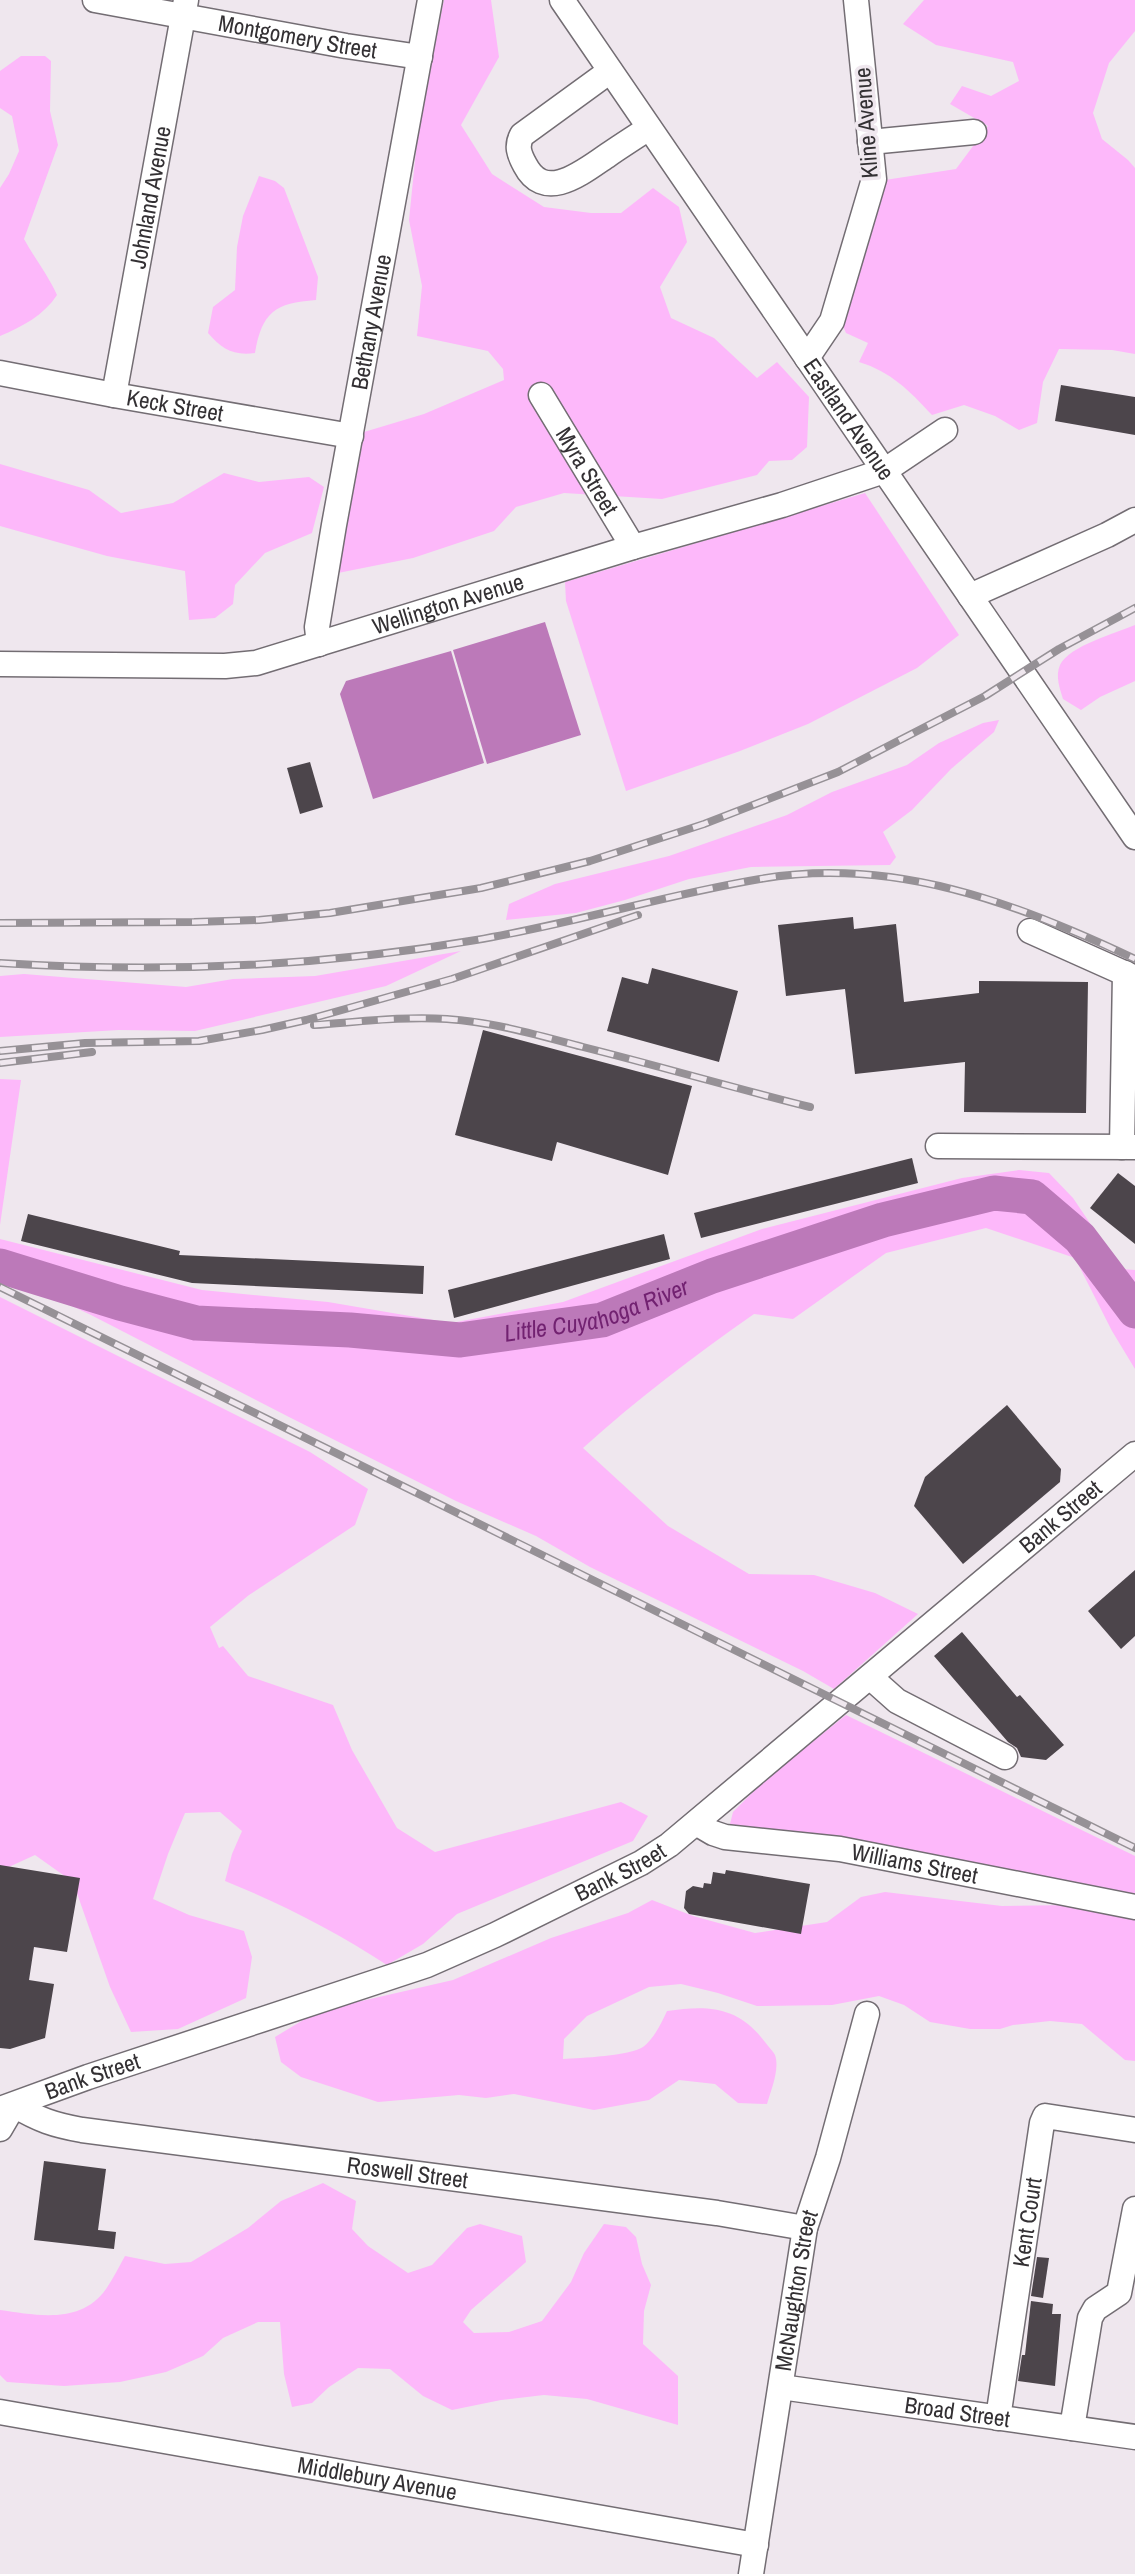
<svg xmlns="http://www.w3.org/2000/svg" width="1135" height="2574" viewBox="0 0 1135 2574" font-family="'Archivo Narrow',sans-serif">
	<rect width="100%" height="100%" fill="#efe7ee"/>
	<g fill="#fdb8fa">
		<path d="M 444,0 L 491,0 L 499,57 L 461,125 L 492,174 L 544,207 L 591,213 L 621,213 L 653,188 L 679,207 L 687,242 L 660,287 L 671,318 L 714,338 L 757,378 L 777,362 L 809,397 L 807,447 L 792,460 L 769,461 L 757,475 L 662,499 L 564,493 L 516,507 L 494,531 L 413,558 L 333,574 L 364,432 L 424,414 L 504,380 L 503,369 L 488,351 L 417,336 L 422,286 L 409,220 L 419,121 Z"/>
		<path d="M 924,0 L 1135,0 L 1135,31 L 1109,63 L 1093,113 L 1102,139 L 1128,160 L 1135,168 L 1135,354 L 1112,350 L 1059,349 L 1043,382 L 1037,423 L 1019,430 L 995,416 L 964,405 L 932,415 C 909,390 891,372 859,362 L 868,343 L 846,333 L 843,326 L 857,269 L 885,180 L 956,169 L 988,126 L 950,104 L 962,86 L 991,96 L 1019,81 L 1013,62 L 936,45 L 903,24 Z"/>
		<path d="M 21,56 L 45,56 L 51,61 L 50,111 L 58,145 L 24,239 C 35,259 48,275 57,295 C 44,315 22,327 0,336 L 0,188 L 9,174 L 19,151 L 12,116 L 0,108 L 0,71 Z"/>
		<path d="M 259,176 L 275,181 L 284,188 L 318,277 L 316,300 C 275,303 262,312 255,353 C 233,356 222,349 208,333 L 213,307 L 235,290 L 237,247 L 243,216 Z"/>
		<path d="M 0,464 L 89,490 L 121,513 L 173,503 L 224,473 L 259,482 L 309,477 L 324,487 L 312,533 L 265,553 L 235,585 L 233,604 L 215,618 L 189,620 L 185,571 L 107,556 L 0,526 Z"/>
		<path d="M 865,493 L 959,635 L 917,668 L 808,724 L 740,751 L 626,791 L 566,601 L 565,582 Z"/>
		<path d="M 1135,625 L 1135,681 L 1100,697 L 1081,710 L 1063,699 C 1060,689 1055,676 1060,665 C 1069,646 1116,633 1135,625 Z"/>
		<path d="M 999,720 L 994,732 L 951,769 L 912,810 L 883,832 L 896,857 L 890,865 L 751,867 L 689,879 L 625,900 L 576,913 L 506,920 L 509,904 L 555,884 L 669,856 L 787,815 L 832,792 L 907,765 L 939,743 L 983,723 Z"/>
		<path d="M 461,951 L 386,986 L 195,1031 L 119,1030 L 0,1037 L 0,976 L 24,974 L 186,987 L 233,979 L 315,976 Z"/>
		<path d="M 0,1079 L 21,1080 L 0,1225 Z"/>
		<path d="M 1019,1170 L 1049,1173 L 1073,1198 L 1121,1269 L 1135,1270 L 1135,1369 L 1112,1331 L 1075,1258 L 986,1228 L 886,1253 L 793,1319 L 754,1314 C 694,1356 637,1399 583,1448 L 668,1526 L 749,1574 L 814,1575 L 875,1593 L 918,1614 L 834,1689 L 803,1671 L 590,1567 L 536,1536 L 456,1501 L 289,1417 L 91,1315 L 23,1283 L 0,1275 L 0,1239 L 202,1290 L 328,1302 L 451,1323 L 563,1302 L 762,1229 L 962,1178 Z"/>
		<path d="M 0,1297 L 310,1452 L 368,1489 L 355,1525 L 249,1595 L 210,1627 L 219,1648 L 223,1646 L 248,1676 L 333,1705 L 352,1750 L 397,1828 L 435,1852 L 621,1802 L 648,1816 L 633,1841 L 457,1914 L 423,1944 L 387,1965 C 335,1931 282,1904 225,1881 L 232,1854 L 242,1831 L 220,1812 L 185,1813 L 168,1854 L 153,1899 L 189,1915 L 244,1931 L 252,1957 L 246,1998 L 178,2029 L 131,2032 L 110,1987 L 73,1882 L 35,1855 L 0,1871 Z"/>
		<path d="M 846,1715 L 1135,1856 L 1135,1902 L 740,1830 L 730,1824 L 733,1812 L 766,1779 Z"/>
		<path d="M 885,1892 L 1002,1906 L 1074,1905 L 1135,1919 L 1135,2061 L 1125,2060 L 1082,2024 L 1050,2021 L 1013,2025 L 1000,2029 L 970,2029 L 930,2022 L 904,2005 L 879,1996 L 832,2005 L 757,2006 L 718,1993 L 681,1984 L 649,1987 L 587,2016 L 564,2039 L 563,2059 C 580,2058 630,2056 643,2047 C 654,2039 662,2022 667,2011 C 708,2005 738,2006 765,2042 C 767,2045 773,2051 775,2055 C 780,2069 771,2090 767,2104 L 738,2103 L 715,2084 L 679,2080 L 649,2100 L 594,2110 L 514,2094 L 486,2098 L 459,2095 L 378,2102 L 301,2077 L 281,2062 L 275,2037 L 318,2011 L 453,1980 L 551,1938 L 628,1913 L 652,1900 L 693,1916 L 755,1933 L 827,1922 L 861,1897 Z"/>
		<path d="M 323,2183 L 356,2201 L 352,2229 L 368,2246 L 408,2273 L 432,2265 L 467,2228 L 480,2224 L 522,2236 L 526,2262 L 471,2310 L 463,2322 L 474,2333 L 509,2332 L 542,2321 L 571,2282 L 584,2253 L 604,2224 L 626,2227 L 636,2237 L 642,2264 L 651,2285 L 644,2311 L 643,2344 L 678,2376 L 678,2425 L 587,2399 L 544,2395 L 501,2400 L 452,2410 L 423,2396 L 390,2369 L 358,2368 L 329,2387 L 312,2403 L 292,2407 L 284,2374 L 280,2322 L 258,2322 L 223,2338 L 203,2356 L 166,2372 L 120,2382 L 64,2386 L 7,2382 L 0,2375 L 0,2310 C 36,2315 81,2325 106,2289 C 113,2279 119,2267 125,2256 L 165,2264 L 191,2262 L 248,2228 L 281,2201 Z"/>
	</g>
	<g fill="#bc79b9">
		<path d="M 545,622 L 581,735 L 487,764 L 453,650 Z"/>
		<path d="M 451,651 L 484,763 L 373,799 L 340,694 L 346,681 Z"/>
	</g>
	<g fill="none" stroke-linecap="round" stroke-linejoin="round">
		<path stroke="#bc79b9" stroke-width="35" id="s1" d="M 0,1266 L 120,1303 L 196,1323 L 350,1330 L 460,1340 L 602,1320 L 712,1276 L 883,1220 L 994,1193 L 1032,1197 L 1080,1238 L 1135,1311"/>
	</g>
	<g fill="#4c454b">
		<path d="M 1061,385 L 1135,397 L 1135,435 L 1055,421 Z"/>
		<path d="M 310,762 L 323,807 L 300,814 L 287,768 Z"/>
		<path d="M 853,917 L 854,929 L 896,924 L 904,1002 L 979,993 L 979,981 L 1088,982 L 1086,1113 L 964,1112 L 965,1062 L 855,1074 L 845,989 L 786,996 L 778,925 Z"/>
		<path d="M 652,968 L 738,991 L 719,1062 L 607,1031 L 622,977 L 648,984 Z"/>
		<path d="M 483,1030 L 692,1086 L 668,1175 L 557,1142 L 552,1161 L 455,1135 Z"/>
		<path d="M 912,1158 L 918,1183 L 701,1238 L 694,1213 Z"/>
		<path d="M 1118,1173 L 1135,1186 L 1135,1244 L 1090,1208 Z"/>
		<path d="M 28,1214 L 180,1251 L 179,1255 L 424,1266 L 423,1294 L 192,1283 L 21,1241 Z"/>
		<path d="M 664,1234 L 670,1259 L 454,1318 L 448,1290 Z"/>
		<path d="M 1007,1405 L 1061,1469 L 1060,1482 L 963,1564 L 914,1506 L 925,1477 Z"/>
		<path d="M 1135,1570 L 1135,1636 L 1121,1649 L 1088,1611 Z"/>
		<path d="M 962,1632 L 1017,1697 L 1020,1695 L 1064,1745 L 1046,1760 L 1021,1757 L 1017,1748 L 1008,1742 L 934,1656 Z"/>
		<path d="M 0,1865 L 80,1878 L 67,1952 L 34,1947 L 29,1980 L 54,1984 L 45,2038 L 10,2049 L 0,2048 Z"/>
		<path d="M 726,1870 L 810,1884 L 801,1934 L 689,1914 L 684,1908 L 686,1891 L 693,1886 L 703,1888 L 704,1883 L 711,1884 L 713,1872 L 725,1874 Z"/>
		<path d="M 44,2161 L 106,2169 L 98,2230 L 116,2232 L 114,2249 L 34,2240 Z"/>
		<path d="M 1037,2257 L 1049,2258 L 1043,2298 L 1031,2296 Z"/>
		<path d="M 1031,2301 L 1053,2304 L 1052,2314 L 1061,2314 L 1055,2386 L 1018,2381 L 1022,2355 L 1025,2355 Z"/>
	</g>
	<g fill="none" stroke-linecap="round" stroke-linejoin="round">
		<defs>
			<g id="minor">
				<path id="s2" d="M 95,0 L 346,46 L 420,57"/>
				<path id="s3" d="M 562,0 L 1135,837"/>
				<path d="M 610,71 L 522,135 C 516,146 519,154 525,165 C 545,204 584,171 608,155 C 621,146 635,137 649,128"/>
				<path d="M 870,142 L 974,132"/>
				<path d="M 807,358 L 832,321 L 874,179 L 856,0"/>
				<path id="s4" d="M 0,373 L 114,395 L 351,436"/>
				<path id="s5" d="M 114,395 L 186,0"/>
				<path id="s6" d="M 541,395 L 633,547"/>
				<path d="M 970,596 L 1107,535 L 1135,520"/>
				<path id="s7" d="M 319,644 L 317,627 L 334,525 L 430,0"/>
				<path id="s8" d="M 0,664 L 225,666 L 256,663 L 633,547 L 782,505 L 884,471 L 945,430"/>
				<path d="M 1030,931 L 1135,978"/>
				<path d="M 938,1146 L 1135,1147"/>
				<path d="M 1122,1147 L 1125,973"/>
				<path d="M 870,1677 L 897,1701 L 1005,1757"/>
				<path id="s9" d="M 696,1823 L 713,1833 L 725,1837 L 840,1849 L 1135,1907"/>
				<path id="s10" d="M 0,2109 L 88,2077 L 427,1965 L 495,1935 L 641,1863 L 669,1845 L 1135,1454"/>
				<path id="s11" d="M 0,2129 L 14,2105 C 39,2120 54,2125 82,2130 L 717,2213 L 805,2228"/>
				<path id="s12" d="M 781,2387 L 1135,2437"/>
				<path id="s13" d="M 0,2412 L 756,2545"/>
				<path id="s14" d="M 998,2418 L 1042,2123 L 1045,2116 L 1135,2130"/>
				<path d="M 1072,2428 L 1090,2318 L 1095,2309 L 1119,2293 L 1135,2209"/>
				<path id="s15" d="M 751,2574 L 805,2228 L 828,2158 L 867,2014"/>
			</g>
		</defs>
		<use href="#minor" stroke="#736d73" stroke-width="27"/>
		<use href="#minor" stroke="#fff" stroke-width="24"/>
		<defs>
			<g id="rail">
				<path d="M 0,923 L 194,922 L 259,920 L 330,913 L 481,888 L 590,861 L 704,824 L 838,772 L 985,696 L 1059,649 L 1135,608"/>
				<path d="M 0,963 C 159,973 319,967 476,940 C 571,924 665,895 760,879 C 893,856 1017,903 1135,959"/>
				<path d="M 314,1025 C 358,1022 403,1016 447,1019 C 493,1022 538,1035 583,1047 C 659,1066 734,1088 810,1107"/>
				<path d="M 0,1051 L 85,1043 L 199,1041 L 262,1030 L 306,1020 L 452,979 L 638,915"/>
				<path d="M 0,1063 L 92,1052"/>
				<path d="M 0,1287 L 1135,1848"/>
			</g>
		</defs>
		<use href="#rail" stroke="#969196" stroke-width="8"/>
		<use href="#rail" stroke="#efe7ee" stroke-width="5" stroke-dasharray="16" stroke-linecap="butt"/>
	</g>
	<g text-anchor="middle" stroke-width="7" stroke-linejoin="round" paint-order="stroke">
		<g font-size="23" fill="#333033" stroke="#efe7ee">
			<text dy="8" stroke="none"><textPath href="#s2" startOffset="206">Montgomery Street</textPath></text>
			<text transform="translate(866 123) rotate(-94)" y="8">Kline Avenue</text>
			<text dy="8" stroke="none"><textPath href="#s5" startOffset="201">Johnland Avenue</textPath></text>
			<text dy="8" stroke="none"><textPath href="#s7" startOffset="327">Bethany Avenue</textPath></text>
			<text dy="8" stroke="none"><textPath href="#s4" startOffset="178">Keck Street</textPath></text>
			<text dy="8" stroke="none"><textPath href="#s3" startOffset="508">Eastland Avenue</textPath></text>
			<text dy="8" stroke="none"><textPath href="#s6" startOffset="89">Myra Street</textPath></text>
			<text dy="8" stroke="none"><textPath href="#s8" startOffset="457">Wellington Avenue</textPath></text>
			<text dy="8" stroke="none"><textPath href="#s10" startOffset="1232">Bank Street</textPath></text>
			<text dy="8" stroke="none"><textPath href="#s9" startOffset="224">Williams Street</textPath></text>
			<text dy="8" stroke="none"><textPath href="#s10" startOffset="665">Bank Street</textPath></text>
			<text dy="8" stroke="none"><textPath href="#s10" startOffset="98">Bank Street</textPath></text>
			<text dy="8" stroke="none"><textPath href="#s11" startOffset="429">Roswell Street</textPath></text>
			<text dy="8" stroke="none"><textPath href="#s14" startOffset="198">Kent Court</textPath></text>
			<text dy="8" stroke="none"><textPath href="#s15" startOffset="287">McNaughton Street</textPath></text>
			<text dy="8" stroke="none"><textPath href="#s12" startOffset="178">Broad Street</textPath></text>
			<text dy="8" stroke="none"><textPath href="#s13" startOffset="383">Middlebury Avenue</textPath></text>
		</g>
		<g font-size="24" font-style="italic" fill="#722271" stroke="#efe7ee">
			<text dy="8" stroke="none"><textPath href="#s1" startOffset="609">Little Cuyahoga River</textPath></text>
		</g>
	</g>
</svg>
